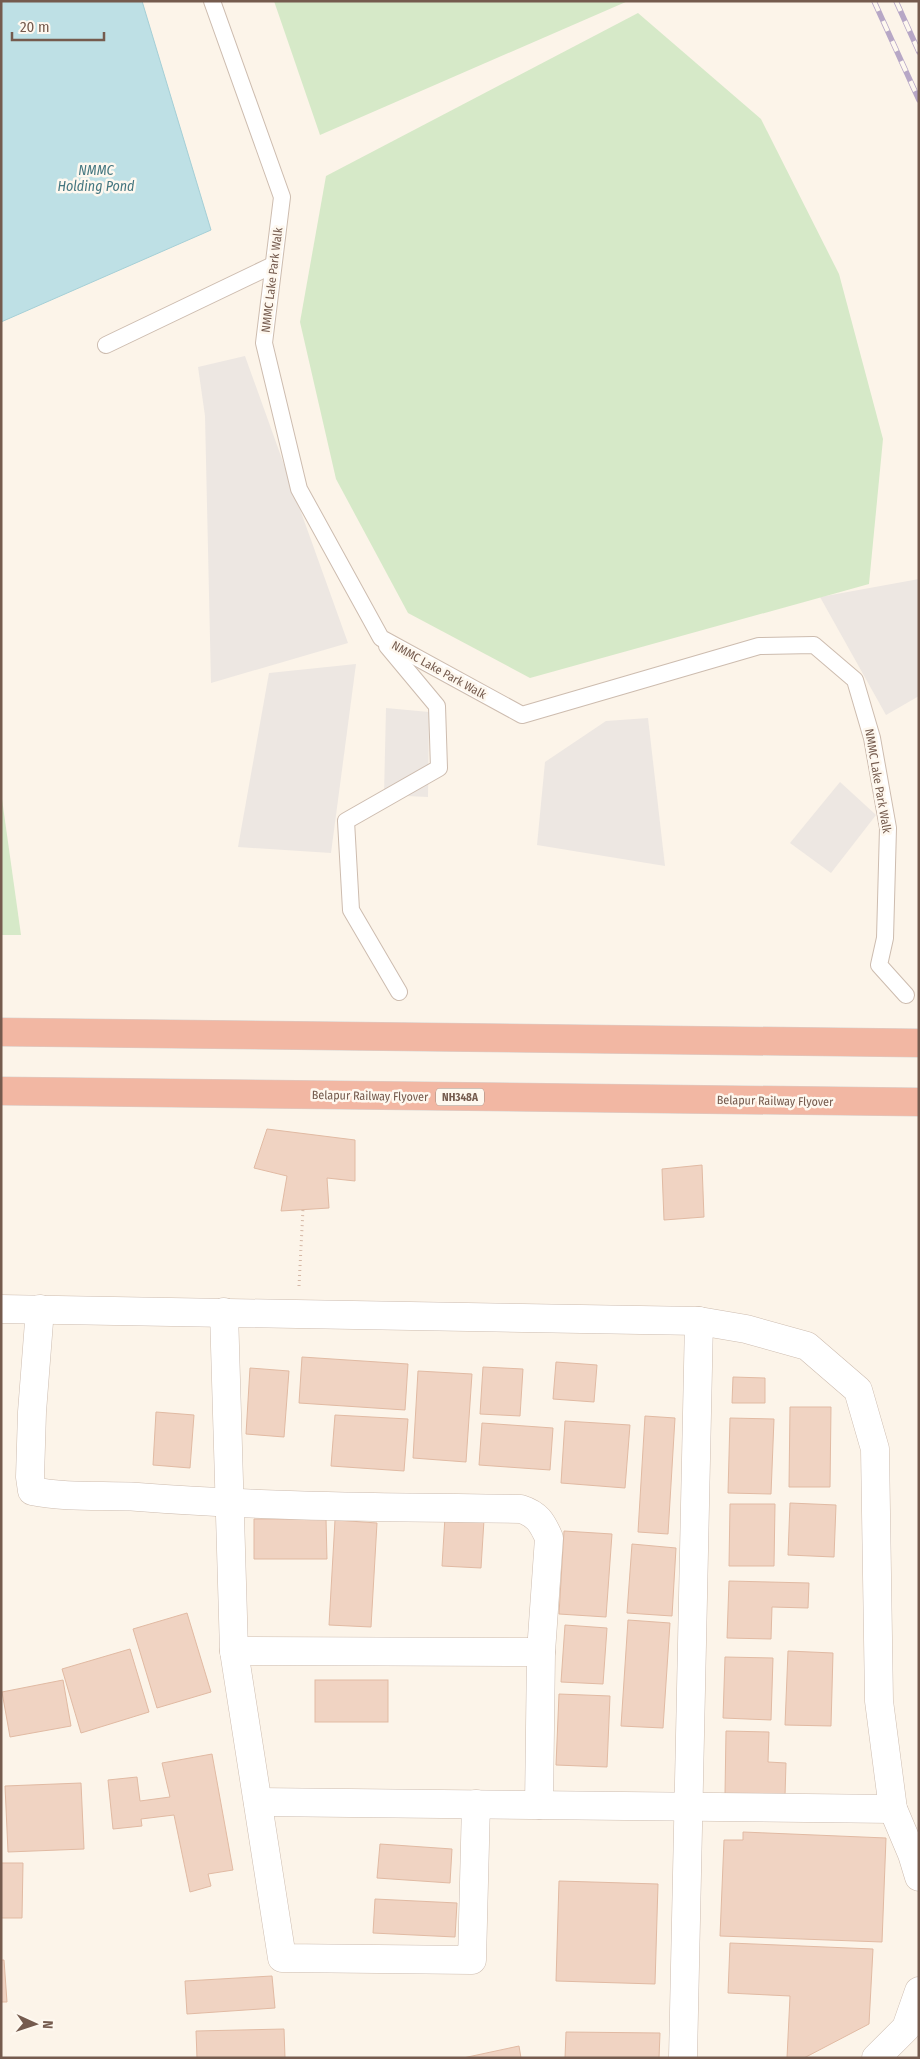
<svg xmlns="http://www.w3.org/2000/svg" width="920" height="2059" viewBox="0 0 920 2059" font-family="'Fira Sans Condensed',sans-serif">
	<rect width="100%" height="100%" fill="#fcf4e9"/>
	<g fill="#ede7e2">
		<path d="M 245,356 L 348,643 L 211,683 L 205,416 L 198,367 Z"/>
		<path d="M 919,579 L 919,696 L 886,715 L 820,597 Z"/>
		<path d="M 356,664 L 331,853 L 238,847 L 269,673 Z"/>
		<path d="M 386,708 L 429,712 L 428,797 L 384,795 Z"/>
		<path d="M 648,718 L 665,866 L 537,845 L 545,762 L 606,721 Z"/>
		<path d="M 840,782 L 876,815 L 831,873 L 790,843 Z"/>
	</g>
	<g fill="#d6e9c8">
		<path d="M 274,1 L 628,1 L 320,135 Z"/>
		<path d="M 638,13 L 761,119 L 839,274 L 883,439 L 869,584 L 530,678 L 408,613 L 336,479 L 300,322 L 326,176 Z"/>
		<path d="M 1,792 L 21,935 L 1,935 Z"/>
	</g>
	<path fill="#bee0e5" stroke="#a5cfd6" d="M 1,1 L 142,1 L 211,230 L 1,322 Z"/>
	<g fill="#f0d3c2" stroke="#e1baa3">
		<path d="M 267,1129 L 355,1140 L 355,1181 L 327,1178 L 329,1208 L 281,1211 L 287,1176 L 254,1168 Z"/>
		<path d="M 702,1165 L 704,1217 L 664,1220 L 662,1169 Z"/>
		<path d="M 302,1357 L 408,1364 L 405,1410 L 299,1403 Z"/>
		<path d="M 556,1362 L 597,1365 L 594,1402 L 553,1399 Z"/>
		<path d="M 483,1367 L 523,1369 L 520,1416 L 480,1414 Z"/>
		<path d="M 250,1368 L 289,1371 L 284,1437 L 246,1434 Z"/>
		<path d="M 418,1371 L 472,1374 L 466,1462 L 413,1458 Z"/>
		<path d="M 733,1377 L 765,1378 L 765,1403 L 732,1403 Z"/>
		<path d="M 790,1407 L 831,1407 L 830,1487 L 789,1487 Z"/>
		<path d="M 156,1412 L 194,1415 L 190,1468 L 153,1465 Z"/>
		<path d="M 335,1415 L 408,1419 L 404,1471 L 331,1466 Z"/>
		<path d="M 645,1416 L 675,1418 L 668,1534 L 638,1532 Z"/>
		<path d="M 730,1418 L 774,1419 L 771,1494 L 728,1493 Z"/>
		<path d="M 565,1421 L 630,1425 L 625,1488 L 561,1483 Z"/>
		<path d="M 482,1423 L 553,1428 L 550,1470 L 479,1465 Z"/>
		<path d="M 790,1503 L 836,1505 L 834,1557 L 788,1555 Z"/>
		<path d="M 730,1504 L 775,1504 L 774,1566 L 729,1566 Z"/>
		<path d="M 445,1517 L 484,1520 L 481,1568 L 442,1566 Z"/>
		<path d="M 254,1519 L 326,1519 L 327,1559 L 254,1559 Z"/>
		<path d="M 335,1520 L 377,1523 L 371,1627 L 329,1625 Z"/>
		<path d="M 564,1531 L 612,1534 L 606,1617 L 559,1614 Z"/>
		<path d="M 632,1544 L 676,1548 L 672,1616 L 627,1613 Z"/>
		<path d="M 729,1581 L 809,1583 L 808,1608 L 772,1607 L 771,1639 L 727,1638 Z"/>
		<path d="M 187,1613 L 211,1692 L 157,1708 L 133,1629 Z"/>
		<path d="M 628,1620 L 670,1623 L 663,1728 L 621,1726 Z"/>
		<path d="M 565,1625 L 607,1628 L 603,1684 L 561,1682 Z"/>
		<path d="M 130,1649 L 149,1712 L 81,1733 L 62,1669 Z"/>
		<path d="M 788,1651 L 833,1653 L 831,1726 L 785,1725 Z"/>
		<path d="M 725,1657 L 773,1658 L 771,1720 L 723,1718 Z"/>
		<path d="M 63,1680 L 71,1726 L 10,1737 L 2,1692 Z"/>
		<rect x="315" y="1680" width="73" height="42"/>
		<path d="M 559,1694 L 610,1696 L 607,1767 L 556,1765 Z"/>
		<path d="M 726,1731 L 769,1732 L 768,1762 L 786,1763 L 785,1796 L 725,1794 Z"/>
		<path d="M 212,1754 L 233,1870 L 208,1874 L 211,1886 L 190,1892 L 174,1815 L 141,1819 L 142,1826 L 113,1829 L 108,1780 L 137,1777 L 140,1801 L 170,1797 L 162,1763 Z"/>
		<path d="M 81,1783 L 84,1849 L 8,1852 L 5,1786 Z"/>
		<path d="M 743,1832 L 886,1838 L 882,1942 L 720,1936 L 724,1840 L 743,1840 Z"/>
		<path d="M 380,1844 L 452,1849 L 450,1883 L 377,1878 Z"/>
		<path d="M 1,1863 L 23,1863 L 22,1918 L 1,1918 Z"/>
		<path d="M 559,1881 L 658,1884 L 655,1984 L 556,1981 Z"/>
		<path d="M 375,1899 L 457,1903 L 455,1937 L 373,1933 Z"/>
		<path d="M 730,1943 L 873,1949 L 869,2024 L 804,2058 L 787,2058 L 790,1996 L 728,1993 Z"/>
		<path d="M 1,1960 L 4,1960 L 7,2002 L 1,2002 Z"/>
		<path d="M 272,1976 L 275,2008 L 187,2014 L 185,1981 Z"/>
		<path d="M 284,2029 L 285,2058 L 197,2058 L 196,2031 Z"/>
		<path d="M 566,2032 L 660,2033 L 659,2058 L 565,2058 Z"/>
		<path d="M 519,2046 L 521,2058 L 463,2058 Z"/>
	</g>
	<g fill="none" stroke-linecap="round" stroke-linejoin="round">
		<defs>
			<g id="lane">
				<path d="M 212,1 L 282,197 L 264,343 L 299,489 L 381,638 L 522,715 L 759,646 L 814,645 L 855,680 L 872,738 L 888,828 L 885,938 L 879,965 L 906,995"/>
				<path d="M 106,345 L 273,265"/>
				<path d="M 387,646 L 437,706 L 439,768 L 346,821 L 351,910 L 399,992"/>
			</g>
			<g id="street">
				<path d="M 1,1309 L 699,1321 L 746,1329 L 807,1346 L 858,1390 L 875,1449 L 879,1701 L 893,1809 L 912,1854 L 919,1877"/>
				<path d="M 40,1309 L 32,1412 L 30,1477 L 32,1491 C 67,1498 103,1495 138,1497 C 265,1507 393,1507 521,1509 C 537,1514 542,1522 549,1538 L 541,1652 L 539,1805"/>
				<path d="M 224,1312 L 234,1651 L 282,1958 L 472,1960 L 476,1804"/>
				<path d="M 234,1651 L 541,1652"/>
				<path d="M 258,1802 L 893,1809"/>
				<path d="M 683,2058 L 699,1321"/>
				<path d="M 876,2058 L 906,2028 L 919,1991"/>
			</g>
		</defs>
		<use href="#lane" stroke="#cdbcaf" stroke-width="18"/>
		<use href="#street" stroke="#cdbcaf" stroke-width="29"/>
		<path stroke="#d5b7a5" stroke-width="3" stroke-dasharray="1 4" stroke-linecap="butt" d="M 299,1286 L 303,1209"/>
		<use href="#lane" stroke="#fff" stroke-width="16"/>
		<use href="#street" stroke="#fff" stroke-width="28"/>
		<defs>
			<g id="rail">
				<path d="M 874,1 L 919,100"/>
				<path d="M 896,1 L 919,52"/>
			</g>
		</defs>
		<use href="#rail" stroke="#b7a7c6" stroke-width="5.5"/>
		<use href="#rail" stroke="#fef8ef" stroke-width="4" stroke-dasharray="11" stroke-linecap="butt"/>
		<defs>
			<g id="highway-bridge">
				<path d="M 1,1032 L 919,1043"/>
				<path d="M 1,1091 L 919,1102"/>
			</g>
		</defs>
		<use href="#highway-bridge" stroke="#d8d1cd" stroke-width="29" stroke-linecap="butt"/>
		<use href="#highway-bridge" stroke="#f2b7a3" stroke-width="28"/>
	</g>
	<g text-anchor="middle" stroke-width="5" stroke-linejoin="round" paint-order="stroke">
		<rect fill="#fef8ef" stroke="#9e8a7e" stroke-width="1" x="436" y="1088.5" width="48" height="17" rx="4"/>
		<g font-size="11" font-weight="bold" fill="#755b4e">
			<text x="460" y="1101">NH348A</text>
		</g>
		<g font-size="12" fill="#755b4e" stroke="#fef8ef">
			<text transform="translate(272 280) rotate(-83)" y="4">NMMC Lake Park Walk</text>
			<text transform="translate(439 670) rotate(29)" y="4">NMMC Lake Park Walk</text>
			<text transform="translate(878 781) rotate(80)" y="4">NMMC Lake Park Walk</text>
			<text transform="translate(370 1096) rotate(1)" y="4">Belapur Railway Flyover</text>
			<text transform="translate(775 1101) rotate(1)" y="4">Belapur Railway Flyover</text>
		</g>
		<g font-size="14" font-style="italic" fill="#457780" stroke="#fef8ef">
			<text x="96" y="175">NMMC<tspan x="96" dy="16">Holding Pond</tspan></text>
		</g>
	</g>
	<rect width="920" height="2059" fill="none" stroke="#755b4e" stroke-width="5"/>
	<g transform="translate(35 2024) rotate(93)" stroke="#fef8ef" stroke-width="4" paint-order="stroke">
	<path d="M0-4L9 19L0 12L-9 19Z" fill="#755b4e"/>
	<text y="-8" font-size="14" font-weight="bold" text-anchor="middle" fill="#755b4e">N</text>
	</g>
	<path d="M12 32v8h92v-8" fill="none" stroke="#755b4e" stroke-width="2.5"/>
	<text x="20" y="32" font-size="15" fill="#755b4e" stroke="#fef8ef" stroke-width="4" paint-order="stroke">20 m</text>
</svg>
